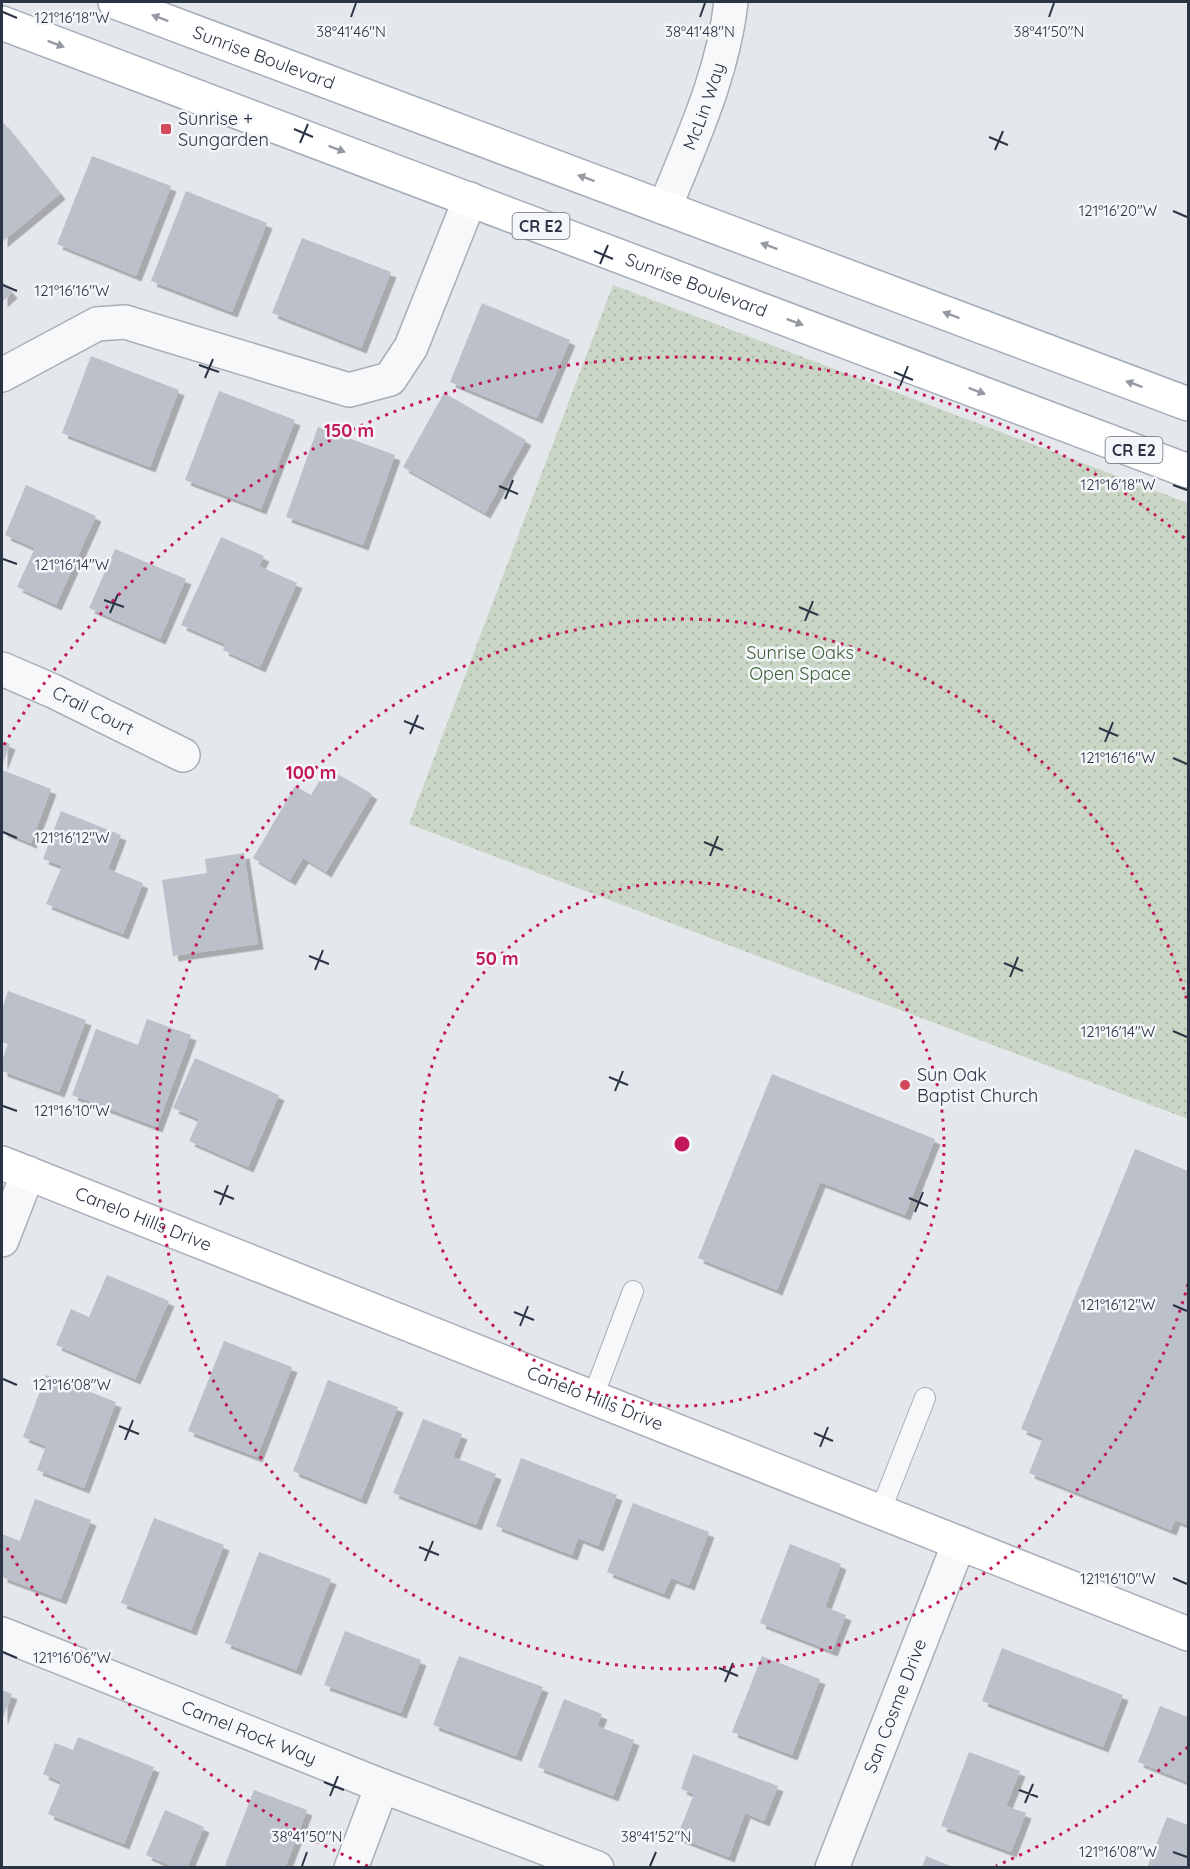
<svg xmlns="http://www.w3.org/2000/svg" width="1190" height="1869" viewBox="0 0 1190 1869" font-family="Quicksand,sans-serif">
	<defs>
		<pattern id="park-dots" width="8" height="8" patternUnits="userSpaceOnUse" patternTransform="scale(1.5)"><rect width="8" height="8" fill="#c9d6c5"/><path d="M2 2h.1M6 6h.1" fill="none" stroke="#adb8ab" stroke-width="1.8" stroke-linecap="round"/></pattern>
		<filter id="shadow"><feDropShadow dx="5.5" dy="5.5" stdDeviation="0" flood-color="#0004"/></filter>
	</defs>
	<rect width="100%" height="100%" fill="#e4e7ec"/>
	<path fill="url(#park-dots)" d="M 613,285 L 1188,503 L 1188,1119 L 409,824 Z"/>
	<g fill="#bbc0ca" filter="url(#shadow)">
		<path d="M 2,121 L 60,194 L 2,242 Z"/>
		<path d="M 92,156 L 171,186 L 136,276 L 57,244 Z"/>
		<path d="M 186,191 L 267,223 L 232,312 L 151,281 Z"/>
		<path d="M 302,238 L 391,272 L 361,348 L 272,313 Z"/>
		<path d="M 2,281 L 12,293 L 2,302 Z"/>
		<path d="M 482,303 L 570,340 L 537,418 L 450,382 Z"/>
		<path d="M 91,356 L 179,390 L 150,467 L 62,433 Z"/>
		<path d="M 219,391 L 295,420 L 261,509 L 185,480 Z"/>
		<path d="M 444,393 L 526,440 L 485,513 L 403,467 Z"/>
		<path d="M 318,427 L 395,455 L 363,545 L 286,517 Z"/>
		<path d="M 26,485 L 96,516 L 56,605 L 17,587 L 35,548 L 5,535 Z"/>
		<path d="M 221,537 L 264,556 L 259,566 L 297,583 L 260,667 L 223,650 L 225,644 L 181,625 Z"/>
		<path d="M 115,549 L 186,579 L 160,639 L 89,608 Z"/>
		<path d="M 2,741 L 10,744 L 2,765 Z"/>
		<path d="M 327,768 L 372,794 L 326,872 L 303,858 L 290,880 L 253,858 L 295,786 L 311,795 Z"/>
		<path d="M 2,770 L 51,789 L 31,843 L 2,831 Z"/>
		<path d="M 61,811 L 121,835 L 108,869 L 143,883 L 123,934 L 46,904 L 62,866 L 43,859 Z"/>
		<path d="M 244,853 L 258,944 L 173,956 L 162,880 L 207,873 L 205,859 Z"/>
		<path d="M 8,991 L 86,1020 L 59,1092 L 2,1071 L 2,1061 L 8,1044 L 2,1042 L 2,1009 Z"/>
		<path d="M 147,1019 L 191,1035 L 157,1127 L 72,1095 L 96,1029 L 138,1045 Z"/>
		<path d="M 195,1058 L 279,1095 L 248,1167 L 189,1141 L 199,1119 L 173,1108 Z"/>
		<path d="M 772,1074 L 935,1139 L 905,1215 L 820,1182 L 777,1290 L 698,1258 Z"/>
		<path d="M 1135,1149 L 1188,1171 L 1188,1525 L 1175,1520 L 1171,1530 L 1029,1473 L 1043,1438 L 1021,1429 Z"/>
		<path d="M 107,1275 L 169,1301 L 135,1379 L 56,1345 L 71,1309 L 89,1317 Z"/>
		<path d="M 224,1341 L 292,1367 L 257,1457 L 188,1431 Z"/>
		<path d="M 46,1375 L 116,1402 L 84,1488 L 37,1470 L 46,1446 L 23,1437 Z"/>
		<path d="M 328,1380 L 398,1407 L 361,1499 L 293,1471 Z"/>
		<path d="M 423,1419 L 462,1434 L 453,1457 L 496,1474 L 476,1525 L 393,1493 Z"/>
		<path d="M 521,1458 L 617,1495 L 598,1546 L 578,1538 L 572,1555 L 496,1526 Z"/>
		<path d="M 35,1499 L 91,1520 L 61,1599 L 2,1577 L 2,1534 L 20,1541 Z"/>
		<path d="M 633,1503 L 709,1532 L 689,1585 L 671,1578 L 664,1594 L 607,1572 Z"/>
		<path d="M 154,1518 L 224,1545 L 191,1630 L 121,1603 Z"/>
		<path d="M 790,1544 L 841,1564 L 825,1607 L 846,1615 L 832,1651 L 760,1623 Z"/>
		<path d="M 259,1552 L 331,1579 L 296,1670 L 225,1643 Z"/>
		<path d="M 345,1631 L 421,1660 L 401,1713 L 324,1685 Z"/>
		<path d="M 1002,1648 L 1123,1695 L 1103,1747 L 982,1701 Z"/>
		<path d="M 459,1656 L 543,1687 L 516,1756 L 433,1725 Z"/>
		<path d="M 762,1656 L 820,1679 L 792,1755 L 732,1732 Z"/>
		<path d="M 2,1690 L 12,1694 L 2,1720 Z"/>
		<path d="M 564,1699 L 602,1714 L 597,1726 L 634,1740 L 613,1796 L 538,1767 Z"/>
		<path d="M 1160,1706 L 1188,1717 L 1188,1782 L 1138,1762 Z"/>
		<path d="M 78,1737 L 154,1767 L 124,1844 L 48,1814 L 61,1782 L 43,1774 L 55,1743 L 73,1750 Z"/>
		<path d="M 969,1752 L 1020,1771 L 1006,1806 L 1026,1813 L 1011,1852 L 941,1826 Z"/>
		<path d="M 693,1754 L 778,1786 L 764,1821 L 745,1813 L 729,1857 L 677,1837 L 694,1794 L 681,1789 Z"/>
		<path d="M 254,1790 L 307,1810 L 285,1868 L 231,1868 L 225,1865 Z"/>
		<path d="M 165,1810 L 204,1827 L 187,1868 L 176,1868 L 146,1855 Z"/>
		<path d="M 1167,1817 L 1188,1825 L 1188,1868 L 1147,1868 Z"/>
		<path d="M 926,1856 L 953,1867 L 953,1868 L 922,1868 Z"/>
	</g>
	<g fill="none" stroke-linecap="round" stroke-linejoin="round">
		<defs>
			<g id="lane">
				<path d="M 593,1397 L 633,1291"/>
				<path d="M 880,1512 L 925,1398"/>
			</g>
			<g id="street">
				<path id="s1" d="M 665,207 C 692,140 723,74 731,2"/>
				<path d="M 2,375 L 97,324 L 125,322 L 349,390 L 390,379 L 411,347 L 470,199"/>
				<path id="s2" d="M 2,669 L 53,691 L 183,755"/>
				<path d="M 2,1240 L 28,1173"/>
				<path id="s3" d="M 2,1634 L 382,1786 L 597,1868"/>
				<path d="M 351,1868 L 382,1786"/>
				<path id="s4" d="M 832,1868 L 959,1543"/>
			</g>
			<g id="secondary">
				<path id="s5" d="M 2,1163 L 1188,1634"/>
			</g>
			<g id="primary">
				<path id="s6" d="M 115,2 L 1188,404"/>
				<path id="s7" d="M 2,23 L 1188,471"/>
			</g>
		</defs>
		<use href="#lane" stroke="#a9aeb7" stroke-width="22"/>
		<use href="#street" stroke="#a9aeb7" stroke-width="36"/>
		<use href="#secondary" stroke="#a9aeb7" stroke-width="36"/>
		<use href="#primary" stroke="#a3abb8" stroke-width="36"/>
		<use href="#lane" stroke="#f7f8fa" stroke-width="20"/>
		<use href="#street" stroke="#f7f8fa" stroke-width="33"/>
		<use href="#secondary" stroke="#fff" stroke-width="33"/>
		<use href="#primary" stroke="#fff" stroke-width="33"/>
	</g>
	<defs><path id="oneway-solid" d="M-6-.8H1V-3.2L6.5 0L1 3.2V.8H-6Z" transform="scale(1.5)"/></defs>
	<g fill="#959aa2">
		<use href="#oneway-solid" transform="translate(160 18) rotate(-159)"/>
		<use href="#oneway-solid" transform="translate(56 44) rotate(21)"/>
		<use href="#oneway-solid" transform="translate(337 149) rotate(21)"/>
		<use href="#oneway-solid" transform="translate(586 178) rotate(-160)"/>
		<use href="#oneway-solid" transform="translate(769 246) rotate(-160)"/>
		<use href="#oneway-solid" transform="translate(951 315) rotate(-159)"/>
		<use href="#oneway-solid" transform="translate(795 322) rotate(21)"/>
		<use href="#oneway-solid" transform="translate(1134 384) rotate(-160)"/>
		<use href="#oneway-solid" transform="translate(977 391) rotate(21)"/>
	</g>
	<path fill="none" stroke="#2b3445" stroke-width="2" d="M 3,12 L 17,18M 351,17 L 356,3M 700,17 L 705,3M 1049,17 L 1054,3M 294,129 L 313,137M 989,137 L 1008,145M 300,143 L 308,124M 995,150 L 1003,131M 1173,211 L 1187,217M 594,251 L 613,259M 600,264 L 608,245M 3,285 L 17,291M 199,365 L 219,372M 894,372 L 913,380M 205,378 L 213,359M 900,386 L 908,366M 1173,485 L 1187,490M 499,486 L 518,494M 505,499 L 513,480M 3,559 L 17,564M 104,600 L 124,607M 799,607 L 818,615M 110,613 L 118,594M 805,621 L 813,601M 404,721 L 424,729M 1099,728 L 1118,736M 410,734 L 418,715M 1105,742 L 1113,722M 1173,758 L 1187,764M 3,832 L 17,838M 704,842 L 723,850M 710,856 L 718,836M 309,956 L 329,964M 1004,963 L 1023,971M 315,970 L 323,950M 1010,977 L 1018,957M 1173,1031 L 1187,1037M 609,1077 L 628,1085M 615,1091 L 623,1071M 3,1106 L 17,1111M 214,1191 L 234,1199M 909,1198 L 928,1206M 220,1205 L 228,1185M 915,1212 L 923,1192M 1173,1305 L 1187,1311M 514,1312 L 534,1320M 520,1326 L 528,1306M 3,1379 L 17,1385M 119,1426 L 139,1434M 814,1433 L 833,1441M 125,1440 L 133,1420M 820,1447 L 828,1427M 419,1547 L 439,1555M 425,1561 L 433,1541M 1173,1578 L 1187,1584M 3,1652 L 17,1658M 719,1668 L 738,1676M 725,1682 L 733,1663M 324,1782 L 344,1790M 1019,1790 L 1038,1797M 330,1796 L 338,1776M 1025,1803 L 1033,1784M 1173,1852 L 1187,1857M 302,1866 L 307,1852M 650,1866 L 656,1852"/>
	<g fill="none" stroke="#c2185b" stroke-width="3" stroke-dasharray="3 6">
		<circle cx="682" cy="1144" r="262"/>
		<path d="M1188 1284A525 525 0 1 1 1188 1004"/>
		<path d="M1188 1747A787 787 0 0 1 996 1866M368 1866A787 787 0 0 1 4 1543M4 745A787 787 0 0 1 1188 541"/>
	</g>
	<g fill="#d1495b" stroke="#f4f6f9" stroke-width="2">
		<rect x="160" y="123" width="12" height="12" rx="3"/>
		<circle cx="905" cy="1085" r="6"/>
	</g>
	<g text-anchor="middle" stroke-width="5" stroke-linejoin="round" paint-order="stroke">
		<g fill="#f4f6f9" stroke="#676e7b" stroke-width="1.5">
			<rect x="512.5" y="213" width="57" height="26" rx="4.5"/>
			<rect x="1105.5" y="437" width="57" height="26" rx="4.5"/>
		</g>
		<g font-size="16" font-weight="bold" fill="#2b3445">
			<text x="541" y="232">CR E2</text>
			<text x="1134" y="456">CR E2</text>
		</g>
		<g font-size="18" fill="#2b3445" stroke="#f4f6f9">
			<text dy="6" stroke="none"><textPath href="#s6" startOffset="159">Sunrise Boulevard</textPath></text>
			<text dy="6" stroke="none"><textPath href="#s1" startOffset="108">McLin Way</textPath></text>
			<text dy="6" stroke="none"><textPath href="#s7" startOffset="742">Sunrise Boulevard</textPath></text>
			<text dy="6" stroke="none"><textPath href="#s2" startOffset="100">Crail Court</textPath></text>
			<text dy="6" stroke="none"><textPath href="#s5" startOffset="152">Canelo Hills Drive</textPath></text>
			<text dy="6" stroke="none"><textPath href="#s5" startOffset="638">Canelo Hills Drive</textPath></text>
			<text dy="6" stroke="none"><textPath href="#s4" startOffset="174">San Cosme Drive</textPath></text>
			<text dy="6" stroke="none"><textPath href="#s3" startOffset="266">Camel Rock Way</textPath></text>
		</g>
		<g font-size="18" fill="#2b3445" stroke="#f4f6f9" text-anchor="start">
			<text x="178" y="125">Sunrise +<tspan x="178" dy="21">Sungarden</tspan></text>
			<text x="917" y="1081">Sun Oak<tspan x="917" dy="21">Baptist Church</tspan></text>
		</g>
		<g font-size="18" fill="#3f6138" stroke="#f4f6f9">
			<text x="800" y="659">Sunrise Oaks<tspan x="800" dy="21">Open Space</tspan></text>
		</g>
	</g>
	<g font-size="15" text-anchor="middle" fill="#2b3445" stroke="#f4f6f9" stroke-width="5" stroke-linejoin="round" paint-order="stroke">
		<text x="72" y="23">121°16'18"W</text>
		<text x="1049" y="37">38°41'50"N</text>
		<text x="351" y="37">38°41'46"N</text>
		<text x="700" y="37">38°41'48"N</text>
		<text x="1118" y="216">121°16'20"W</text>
		<text x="72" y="296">121°16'16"W</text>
		<text x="1118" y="490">121°16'18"W</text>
		<text x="72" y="570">121°16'14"W</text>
		<text x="1118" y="763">121°16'16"W</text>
		<text x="72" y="843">121°16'12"W</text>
		<text x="1118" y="1037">121°16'14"W</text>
		<text x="72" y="1116">121°16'10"W</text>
		<text x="1118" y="1310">121°16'12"W</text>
		<text x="72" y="1390">121°16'08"W</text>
		<text x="1118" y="1584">121°16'10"W</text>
		<text x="72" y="1663">121°16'06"W</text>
		<text x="307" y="1842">38°41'50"N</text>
		<text x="656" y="1842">38°41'52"N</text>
		<text x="1118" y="1857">121°16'08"W</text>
	</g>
	<circle cx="682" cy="1144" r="9" fill="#c2185b" stroke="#f4f6f9" stroke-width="3"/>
	<g font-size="18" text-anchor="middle" font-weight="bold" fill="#c2185b" stroke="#f4f6f9" stroke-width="5" stroke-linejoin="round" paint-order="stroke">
		<text x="349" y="437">150 m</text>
		<text x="311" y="779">100 m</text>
		<text x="497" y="965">50 m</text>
	</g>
	<rect width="1190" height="1869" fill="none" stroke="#2b3445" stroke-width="6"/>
</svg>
